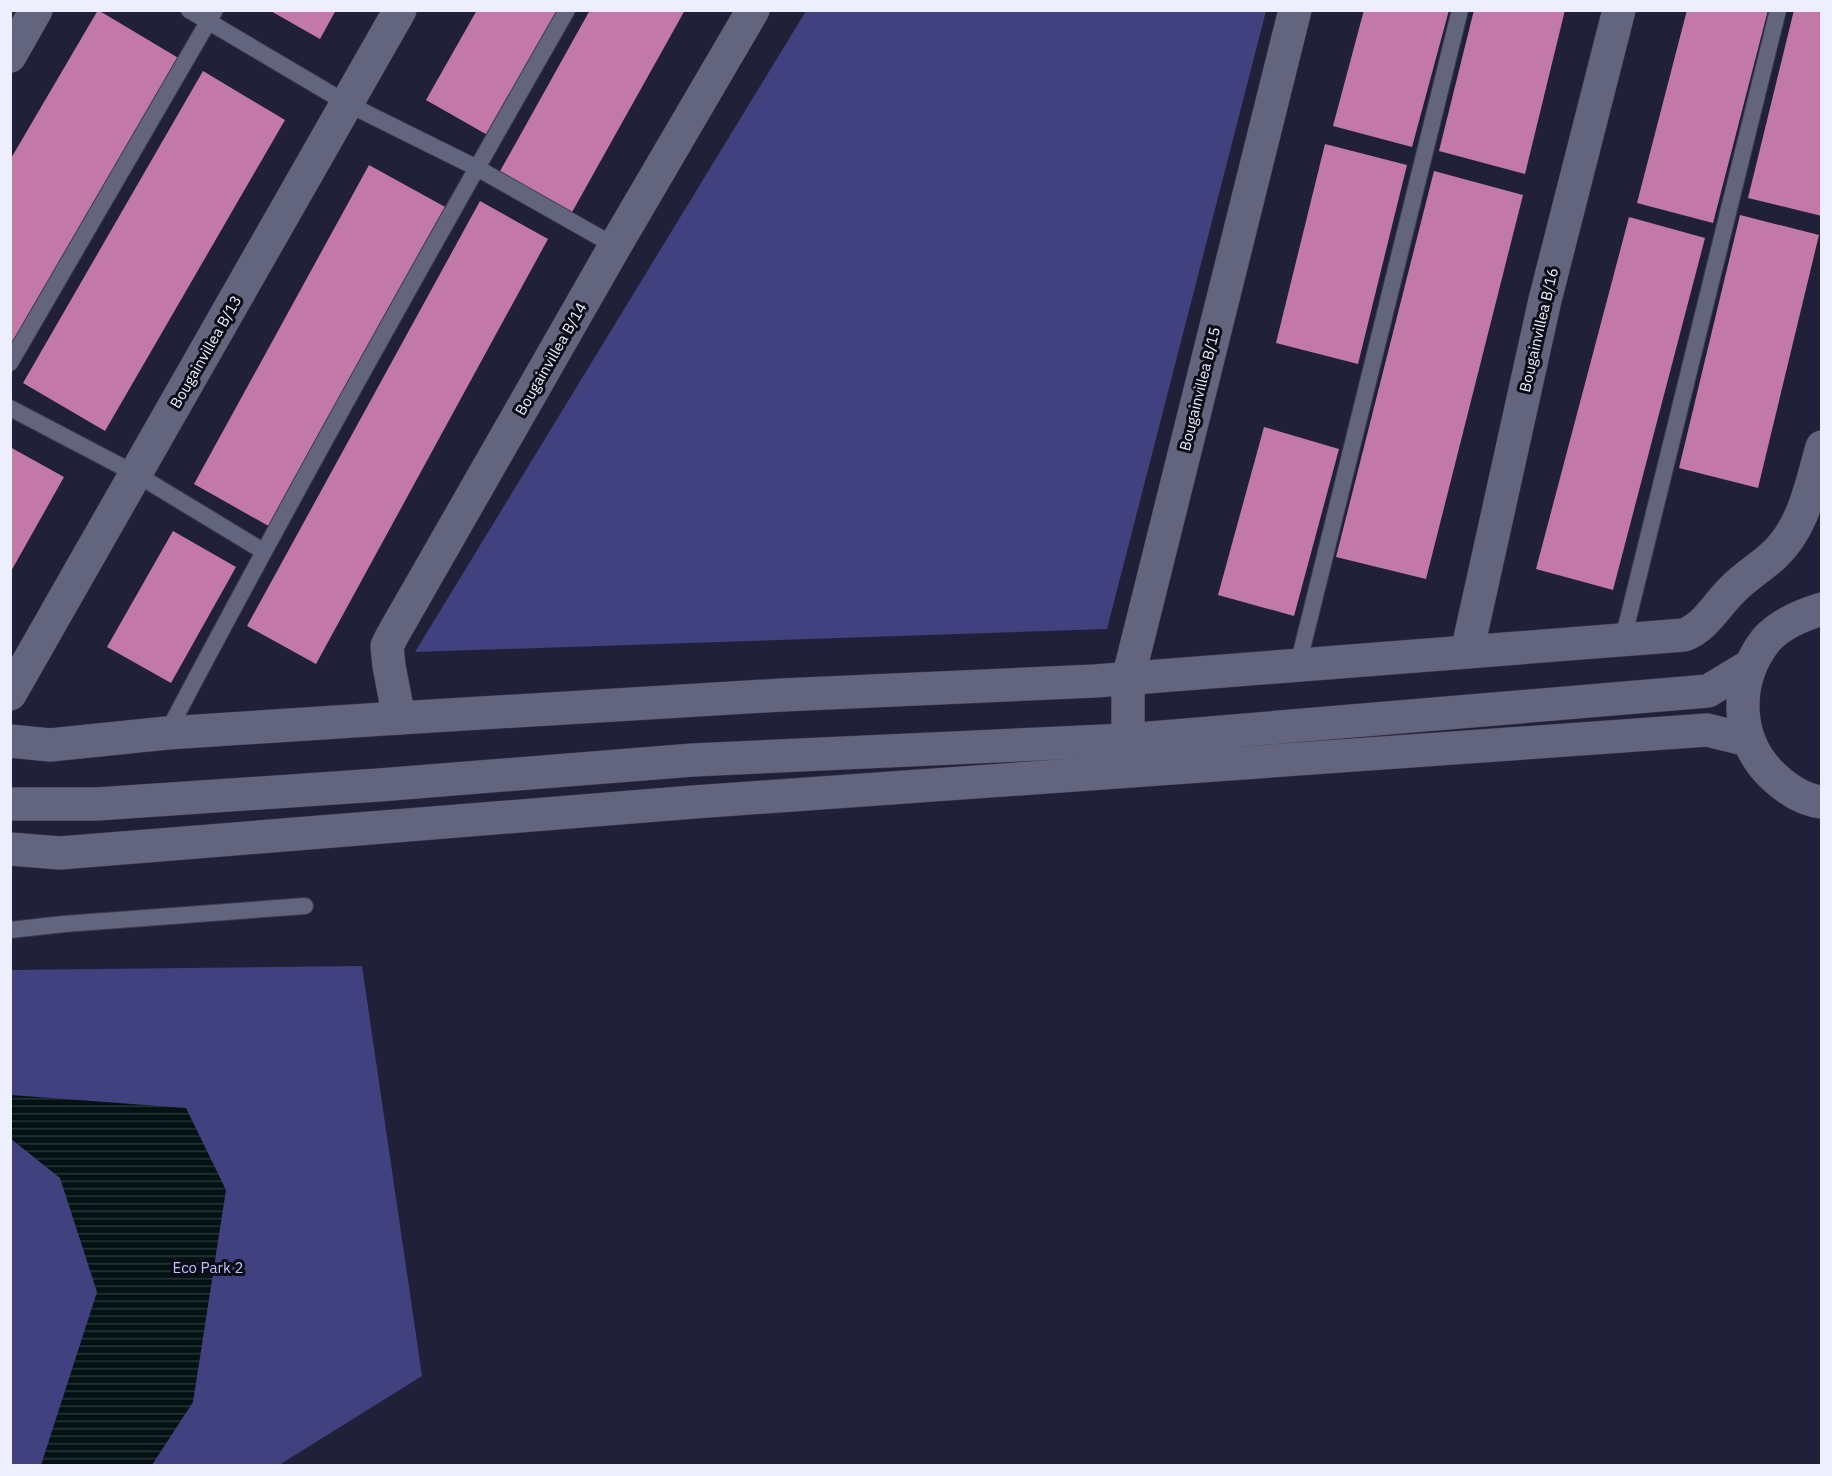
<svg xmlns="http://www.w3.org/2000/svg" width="1832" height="1476" viewBox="0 0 1832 1476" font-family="'IBM Plex Sans',sans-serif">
	<defs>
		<pattern id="water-rules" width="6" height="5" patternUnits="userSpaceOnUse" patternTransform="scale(1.5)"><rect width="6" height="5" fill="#031213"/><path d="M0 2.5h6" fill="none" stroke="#283536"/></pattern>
	</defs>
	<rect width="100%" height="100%" fill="#202138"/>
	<g fill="#41417f">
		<path d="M 806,11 L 1266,11 L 1107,629 L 415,652 Z"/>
		<path d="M 362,966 L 422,1376 L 279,1465 L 11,1465 L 10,970 Z"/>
	</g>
	<path fill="url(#water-rules)" d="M 11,1095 L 186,1108 L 226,1190 L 193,1402 L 152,1465 L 41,1465 L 97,1292 L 60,1178 L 11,1139 Z"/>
	<g fill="#c379a7">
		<path d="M 98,10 L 180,59 L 10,349 L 10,160 Z"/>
		<path d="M 269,10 L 336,10 L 320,39 Z"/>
		<path d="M 477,10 L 562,10 L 491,137 L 426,100 Z"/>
		<path d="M 590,10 L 685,10 L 571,214 L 499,173 Z"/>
		<path d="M 1364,10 L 1449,10 L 1412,147 L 1333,126 Z"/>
		<path d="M 1474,10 L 1565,10 L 1525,174 L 1439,151 Z"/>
		<path d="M 1687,10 L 1768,10 L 1713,223 L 1637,203 Z"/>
		<path d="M 1794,10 L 1822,10 L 1822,216 L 1748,198 Z"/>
		<path d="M 203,71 L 285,120 L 105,431 L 23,383 Z"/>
		<path d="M 1325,144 L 1407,165 L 1358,364 L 1276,343 Z"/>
		<path d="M 369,165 L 447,208 L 272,528 L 194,484 Z"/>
		<path d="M 1434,171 L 1523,195 L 1426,579 L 1336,557 Z"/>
		<path d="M 480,201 L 548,239 L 316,664 L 247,626 Z"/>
		<path d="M 1740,215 L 1819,235 L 1758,488 L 1679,468 Z"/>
		<path d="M 1629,217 L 1705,238 L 1613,590 L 1536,569 Z"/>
		<path d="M 1264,427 L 1339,449 L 1294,616 L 1218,595 Z"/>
		<path d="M 10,447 L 64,477 L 10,573 Z"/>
		<path d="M 173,531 L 236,567 L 171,683 L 107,647 Z"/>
	</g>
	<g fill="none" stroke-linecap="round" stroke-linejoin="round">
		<defs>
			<g id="service">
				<path d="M 189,10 L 348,104 L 477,168 L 615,246"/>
				<path d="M 10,363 L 215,10"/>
				<path d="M 10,408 L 136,474 L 263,551"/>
				<path d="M 1623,639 L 1778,10"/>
				<path d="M 1298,665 L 1460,10"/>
				<path d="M 167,733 C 295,490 430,249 567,10"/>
				<path d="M 10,930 L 64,924 L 305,906"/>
			</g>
			<g id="minor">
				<path d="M 10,56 L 36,10"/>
				<path d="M 1467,652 L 1545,300 L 1619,10"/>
				<path d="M 10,694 L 400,10"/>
				<path d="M 399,718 L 389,666 L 387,646 L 392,636 L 615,246 L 753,10"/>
				<path d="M 10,741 L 50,745 L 167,733 L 399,718 L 782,695 L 1095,681 L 1684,635 C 1706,627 1717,604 1734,588 C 1746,576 1761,567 1773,556 C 1804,528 1811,485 1822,447"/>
				<path d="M 1128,769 L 1128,679 L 1295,10"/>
			</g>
			<g id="tertiary">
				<path d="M 1822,609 C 1802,615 1780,624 1766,640 C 1734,681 1734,740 1774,777 C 1787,789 1803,800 1822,802"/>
				<path d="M 10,804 L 97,804 L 379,785 L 693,760 L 1126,740 L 1708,691 L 1751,665"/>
				<path d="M 10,849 L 60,853 L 694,802 L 1707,730 L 1748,740"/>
			</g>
		</defs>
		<use href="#service" stroke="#3c3c50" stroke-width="18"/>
		<use href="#minor" stroke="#3c3c50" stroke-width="34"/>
		<use href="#tertiary" stroke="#3c3c50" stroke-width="34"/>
		<use href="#service" stroke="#63657f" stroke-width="16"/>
		<use href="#minor" stroke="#63657f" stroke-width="33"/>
		<use href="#tertiary" stroke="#63657f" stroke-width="33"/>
	</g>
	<g text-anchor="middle" stroke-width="6" stroke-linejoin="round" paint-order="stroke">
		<g font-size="15" fill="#edefff" stroke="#0b0c16">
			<text transform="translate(1539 330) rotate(-77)" y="5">Bougainvillea B/16</text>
			<text transform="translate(206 352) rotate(-60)" y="5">Bougainvillea B/13</text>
			<text transform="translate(551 359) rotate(-60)" y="5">Bougainvillea B/14</text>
			<text transform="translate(1200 389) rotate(-76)" y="5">Bougainvillea B/15</text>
		</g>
		<g font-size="15" fill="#bec3ff" stroke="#0b0c16">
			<text x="208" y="1273">Eco Park 2</text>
		</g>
	</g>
	<rect width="1832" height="1476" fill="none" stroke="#edefff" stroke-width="24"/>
</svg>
